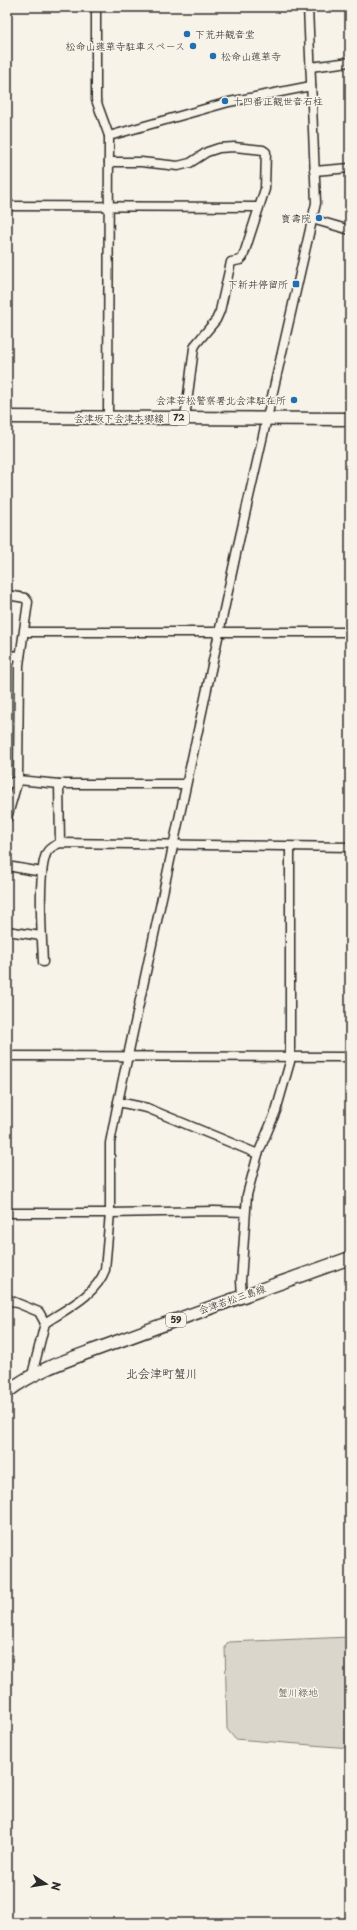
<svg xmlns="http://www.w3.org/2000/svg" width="357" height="1930" viewBox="0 0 357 1930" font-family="'Playpen Sans','Klee One',sans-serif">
	<rect width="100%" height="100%" fill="#f7f3e8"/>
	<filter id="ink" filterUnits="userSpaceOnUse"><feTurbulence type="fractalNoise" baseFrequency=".025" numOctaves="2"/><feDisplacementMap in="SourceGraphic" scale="8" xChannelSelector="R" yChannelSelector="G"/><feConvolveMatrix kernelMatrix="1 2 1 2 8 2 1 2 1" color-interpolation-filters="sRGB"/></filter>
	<g filter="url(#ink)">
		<path fill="#dad6cc" stroke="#82807c" d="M 350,1637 L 350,1748 L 235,1739 L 227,1729 L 225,1646 L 228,1642 Z"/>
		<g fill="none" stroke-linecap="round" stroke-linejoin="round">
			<path stroke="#7a7874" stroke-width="2" d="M 311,244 L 314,231"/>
			<defs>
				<g id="minor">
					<path d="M 96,7 L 96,100 L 109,136 L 108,418"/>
					<path d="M 310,67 L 350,62"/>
					<path d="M 109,136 L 229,102 L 311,86"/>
					<path d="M 109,162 L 141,162 L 178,166 L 190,163 L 207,152 L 219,148 L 234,147 L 263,150 L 266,152 L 265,189 L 243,257 L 240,260 L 231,262 L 220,311 L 216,320 L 196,344 L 194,348 L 185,418"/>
					<path d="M 314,171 L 350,168"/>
					<path d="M 7,206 L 258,207"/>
					<path d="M 312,219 L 350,230"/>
					<path d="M 7,595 L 25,598 L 28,602 L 19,665 L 18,780 L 7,818"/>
					<path d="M 25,632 L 350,632"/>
					<path d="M 7,655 L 20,656"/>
					<path d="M 7,784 L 18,780 L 59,784 L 185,784"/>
					<path d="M 59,784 L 60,843"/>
					<path d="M 7,866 L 42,872"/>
					<path d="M 7,931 L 41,936"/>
					<path d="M 43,962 C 42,938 37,871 47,852 C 50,847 55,845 60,843 L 350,847"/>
					<path d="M 7,1056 L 350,1057"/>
					<path d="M 118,1102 L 147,1108 L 258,1154"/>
					<path d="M 7,1213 L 110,1213 L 214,1211 L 245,1212"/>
					<path d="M 242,1295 L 241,1281 L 247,1195 L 258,1154 L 276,1111 L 290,1062 L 290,847"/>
					<path d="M 7,1299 L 39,1312 L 45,1323 L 32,1375"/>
					<path d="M 45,1323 C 66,1309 96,1295 105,1270 L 110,1213 L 110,1143 L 118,1102 L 236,554 L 316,203 L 308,7"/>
				</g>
				<g id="primary">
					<path d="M 7,417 L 350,419"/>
					<path d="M 7,1392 C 39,1367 78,1357 116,1342 C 194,1313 272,1286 350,1258"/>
				</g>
			</defs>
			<use href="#minor" stroke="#2b2b2b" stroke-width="11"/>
			<use href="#primary" stroke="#2b2b2b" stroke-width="15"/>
			<use href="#minor" stroke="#f7f3e8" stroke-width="8"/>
			<use href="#primary" stroke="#f7f3e8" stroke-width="12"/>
		</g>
	</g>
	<g fill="#1f6fb2" stroke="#f7f3e8" stroke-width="1.5">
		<circle cx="187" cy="34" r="4"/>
		<circle cx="193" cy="46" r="4"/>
		<circle cx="213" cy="56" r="4"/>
		<circle cx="225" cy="101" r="4"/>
		<circle cx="319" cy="218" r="4"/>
		<rect x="292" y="280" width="8" height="8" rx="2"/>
		<circle cx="294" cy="400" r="4"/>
	</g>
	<g text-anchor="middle" stroke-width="3" stroke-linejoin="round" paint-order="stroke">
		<g fill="#f7f3e8" stroke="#686764" stroke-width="1">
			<rect x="169" y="411" width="20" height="14" rx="3"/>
			<rect x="166" y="1313" width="20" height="14" rx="3"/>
		</g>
		<g font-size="9" font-weight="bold" fill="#2b2b2b">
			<text x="179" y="421">72</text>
			<text x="176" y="1323">59</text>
		</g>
		<g font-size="10" fill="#2b2b2b" stroke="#f7f3e8" text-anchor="end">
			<text x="195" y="38" text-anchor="start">下荒井観音堂</text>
			<text x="185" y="50">松命山蓮華寺駐車スペース</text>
			<text x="221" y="60" text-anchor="start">松命山蓮華寺</text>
			<text x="233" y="105" text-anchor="start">十四番正観世音石柱</text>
			<text x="311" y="222">寶壽院</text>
			<text x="288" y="288">下新井停留所</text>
			<text x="286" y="404">会津若松警察署北会津駐在所</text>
		</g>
		<g font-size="10" fill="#2b2b2b" stroke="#f7f3e8">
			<text x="119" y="422">会津坂下会津本郷線</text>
			<text transform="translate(232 1299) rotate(-19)" y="4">会津若松三島線</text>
		</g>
		<g font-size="10" fill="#575653" stroke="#f7f3e8">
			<text x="298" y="1696">蟹川緑地</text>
		</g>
		<g font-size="12" fill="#2b2b2b" stroke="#f7f3e8">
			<text x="162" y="1378">北会津町蟹川</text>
		</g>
	</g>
	<rect width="357" height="1930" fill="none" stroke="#f7f3e8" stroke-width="24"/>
	<rect x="12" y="12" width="333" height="1906" fill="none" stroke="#2b2b2b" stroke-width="1.5" filter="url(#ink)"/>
	<g transform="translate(46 1884) rotate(102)" stroke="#f7f3e8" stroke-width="3" paint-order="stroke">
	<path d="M0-3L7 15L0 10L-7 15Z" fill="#2b2b2b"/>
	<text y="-6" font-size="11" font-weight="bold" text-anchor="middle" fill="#2b2b2b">N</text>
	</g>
</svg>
